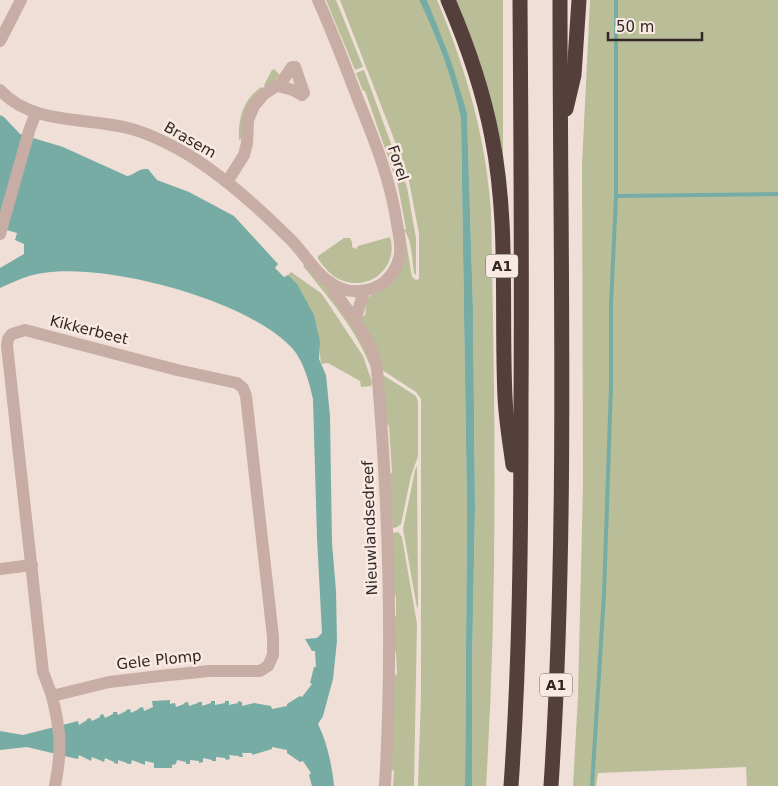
<svg xmlns="http://www.w3.org/2000/svg" width="778" height="786" viewBox="0 0 778 786" font-family="'DejaVu Sans',sans-serif">
	<rect width="100%" height="100%" fill="#f0dfd7"/>
	<g fill="#b9be98">
		<path d="M 326,0 L 336,0 L 363,67 L 355,70 Z"/>
		<path d="M 340,0 L 419,0 C 437,38 453,78 461,120 L 467,509 L 465,786 L 418,786 L 421,696 L 421,399 L 416,392 L 382,370 L 360,323 L 361,317 L 365,315 L 367,298 L 386,286 L 405,235 L 412,277 L 416,280 L 419,279 L 419,234 L 409,181 L 403,162 Z"/>
		<path d="M 427,0 L 437,0 C 466,68 486,138 491,212 C 495,404 498,595 486,786 L 472,786 L 472,666 L 475,508 L 473,308 L 467,113 Z"/>
		<path d="M 452,0 L 503,0 L 503,171 Z"/>
		<path d="M 590,0 L 778,0 L 778,786 L 747,786 L 746,767 L 598,773 L 596,786 L 573,786 L 578,696 L 583,484 L 582,165 Z"/>
		<path d="M 274,69 L 280,75 L 266,88 L 264,85 L 272,70 Z"/>
		<path d="M 364,70 L 407,187 L 416,238 L 416,275 L 414,273 C 412,262 412,236 403,230 L 406,229 L 398,186 L 365,91 L 363,91 L 356,73 Z"/>
		<path d="M 261,87 L 264,90 L 241,139 L 239,140 C 238,118 243,100 261,87 Z"/>
		<path d="M 390,237 C 399,267 370,292 341,280 C 331,276 324,267 318,259 L 318,256 L 344,238 L 350,238 L 352,242 L 352,247 L 356,249 L 358,246 Z"/>
		<path d="M 306,263 L 331,294 L 365,344 L 371,368 C 357,330 328,297 303,266 Z"/>
		<path d="M 291,272 L 321,293 L 328,303 L 363,356 L 372,382 L 371,386 L 361,387 L 360,381 L 328,363 L 321,364 L 317,327 L 288,275 Z"/>
		<path d="M 383,375 L 416,396 L 418,402 L 418,456 L 411,476 L 401,524 L 397,527 L 393,528 L 389,476 L 392,472 L 389,426 L 386,422 Z"/>
		<path d="M 417,466 L 418,607 L 417,608 L 403,529 L 415,470 Z"/>
		<path d="M 398,532 L 402,537 L 417,624 L 414,786 L 393,786 L 394,771 L 390,768 L 393,677 L 397,674 L 396,653 L 393,649 L 393,619 L 396,616 L 396,596 L 393,593 L 393,533 Z"/>
	</g>
	<g fill="#77aca4">
		<path d="M 419,0 L 427,0 L 451,61 L 467,113 L 473,308 L 475,508 L 472,666 L 472,786 L 465,786 L 467,509 L 461,120 C 453,78 437,38 419,0 Z"/>
		<path d="M 0,115 L 4,117 L 20,134 L 63,147 L 127,176 C 135,175 137,168 148,169 L 157,180 L 189,192 L 234,216 L 278,264 L 275,268 L 284,277 L 288,275 L 297,284 L 314,315 L 320,341 L 319,359 L 326,375 L 330,416 L 332,543 L 336,591 L 337,641 L 333,679 L 323,716 L 318,724 C 327,742 332,765 334,786 L 312,786 L 309,775 L 311,773 L 303,761 L 300,762 L 287,753 L 287,750 L 272,747 L 272,749 L 252,755 L 252,753 L 242,753 L 243,757 L 239,757 L 239,756 L 229,755 L 230,759 L 226,760 L 225,758 L 216,757 L 216,761 L 212,761 L 212,760 L 203,758 L 203,762 L 199,763 L 199,761 L 190,760 L 190,764 L 186,764 L 186,762 L 177,760 L 176,764 L 172,765 L 172,768 L 154,768 L 154,763 L 145,761 L 145,765 L 132,760 L 131,764 L 127,764 L 127,763 L 118,760 L 118,764 L 114,763 L 114,762 L 105,758 L 104,762 L 92,757 L 91,761 L 79,755 L 78,759 L 73,758 L 27,747 L 0,750 L 0,731 L 23,735 L 78,721 L 79,725 L 87,720 L 87,719 L 90,718 L 92,721 L 100,717 L 100,715 L 103,714 L 105,718 L 113,714 L 113,712 L 117,712 L 118,715 L 126,711 L 126,710 L 130,709 L 131,713 L 139,709 L 139,708 L 143,707 L 144,711 L 153,707 L 152,701 L 170,700 L 170,704 L 175,703 L 176,707 L 184,704 L 184,703 L 188,702 L 189,706 L 198,703 L 198,702 L 202,702 L 202,706 L 211,703 L 211,701 L 215,701 L 215,705 L 225,703 L 225,701 L 229,701 L 229,705 L 238,703 L 238,701 L 242,702 L 242,706 L 254,703 L 271,706 L 272,709 L 287,706 L 287,704 L 300,696 L 302,697 L 312,684 L 310,683 L 314,667 L 316,667 L 315,651 L 312,651 L 305,639 L 317,638 L 322,633 L 317,538 L 313,399 C 309,381 303,358 289,345 C 243,299 107,263 43,273 C 28,275 13,282 0,288 L 0,268 L 24,254 L 24,244 L 15,240 L 17,233 L 0,228 Z"/>
	</g>
	<g fill="none" stroke-linecap="round" stroke-linejoin="round">
		<g stroke="#77aca4" stroke-width="4">
			<path d="M 616,196 L 778,194"/>
			<path d="M 592,786 L 604,594 L 611,386 L 611,305 L 616,196 L 616,0"/>
		</g>
		<g stroke="#c7ada4" stroke-width="12">
			<path d="M 0,41 L 21,0"/>
			<path d="M 0,90 C 32,125 85,117 128,128 C 148,133 168,143 187,154 C 225,177 260,209 291,240 C 307,256 318,279 340,288 C 352,293 367,292 380,285 C 390,279 398,267 400,254 C 401,245 399,234 397,224 C 391,182 375,141 359,102 C 346,68 333,33 318,0"/>
			<path d="M 227,182 L 244,155 L 247,143 L 248,120 L 254,106 L 264,94 L 281,83 L 292,67 L 295,67 L 304,93 L 302,95 L 293,90 L 278,86"/>
			<path d="M 0,234 L 30,128 L 36,113"/>
			<path d="M 330,282 L 333,289 C 350,314 372,339 377,369 C 389,508 393,647 385,786"/>
			<path d="M 355,321 L 364,291"/>
			<path d="M 25,330 L 177,370 L 237,383 L 243,388 L 246,396 L 273,637 L 273,655 L 268,666 L 260,671 L 209,671 L 160,676 L 109,682 L 52,696 L 43,672 L 7,346 L 8,339 L 12,334 Z"/>
			<path d="M 0,569 L 32,565"/>
			<path d="M 52,696 C 61,732 62,750 55,786"/>
		</g>
		<g stroke="#543f3d" stroke-width="15">
			<path d="M 448,0 C 467,44 483,90 492,137 C 509,222 501,311 505,397 C 506,420 510,443 513,465"/>
			<path d="M 566,109 L 574,75 L 579,0"/>
			<path d="M 511,786 C 520,658 521,531 521,403 C 522,269 521,134 520,0"/>
			<path d="M 551,786 C 568,525 560,262 560,0"/>
		</g>
	</g>
	<g text-anchor="middle" stroke-width="5" stroke-linejoin="round" paint-order="stroke">
		<g fill="#f8eae3" stroke="#6e625e" stroke-width="1">
			<rect x="486" y="254.5" width="32" height="23" rx="4"/>
			<rect x="540" y="673.5" width="32" height="23" rx="4"/>
		</g>
		<g font-size="14" font-weight="bold" fill="#332725">
			<text x="502" y="271">A1</text>
			<text x="556" y="690">A1</text>
		</g>
		<g font-size="15" fill="#332725" stroke="#f8eae3">
			<text transform="translate(190 140) rotate(30)" y="5">Brasem</text>
			<text transform="translate(398 163) rotate(72)" y="5">Forel</text>
			<text transform="translate(89 330) rotate(14)" y="5">Kikkerbeet</text>
			<text transform="translate(370 528) rotate(-92)" y="5">Nieuwlandsedreef</text>
			<text transform="translate(159 660) rotate(-6)" y="5">Gele Plomp</text>
		</g>
	</g>
	<path d="M608 32v8h94v-8" fill="none" stroke="#332725" stroke-width="2.5"/>
	<text x="616" y="32" font-size="15" fill="#332725" stroke="#f8eae3" stroke-width="4" paint-order="stroke">50 m</text>
</svg>
